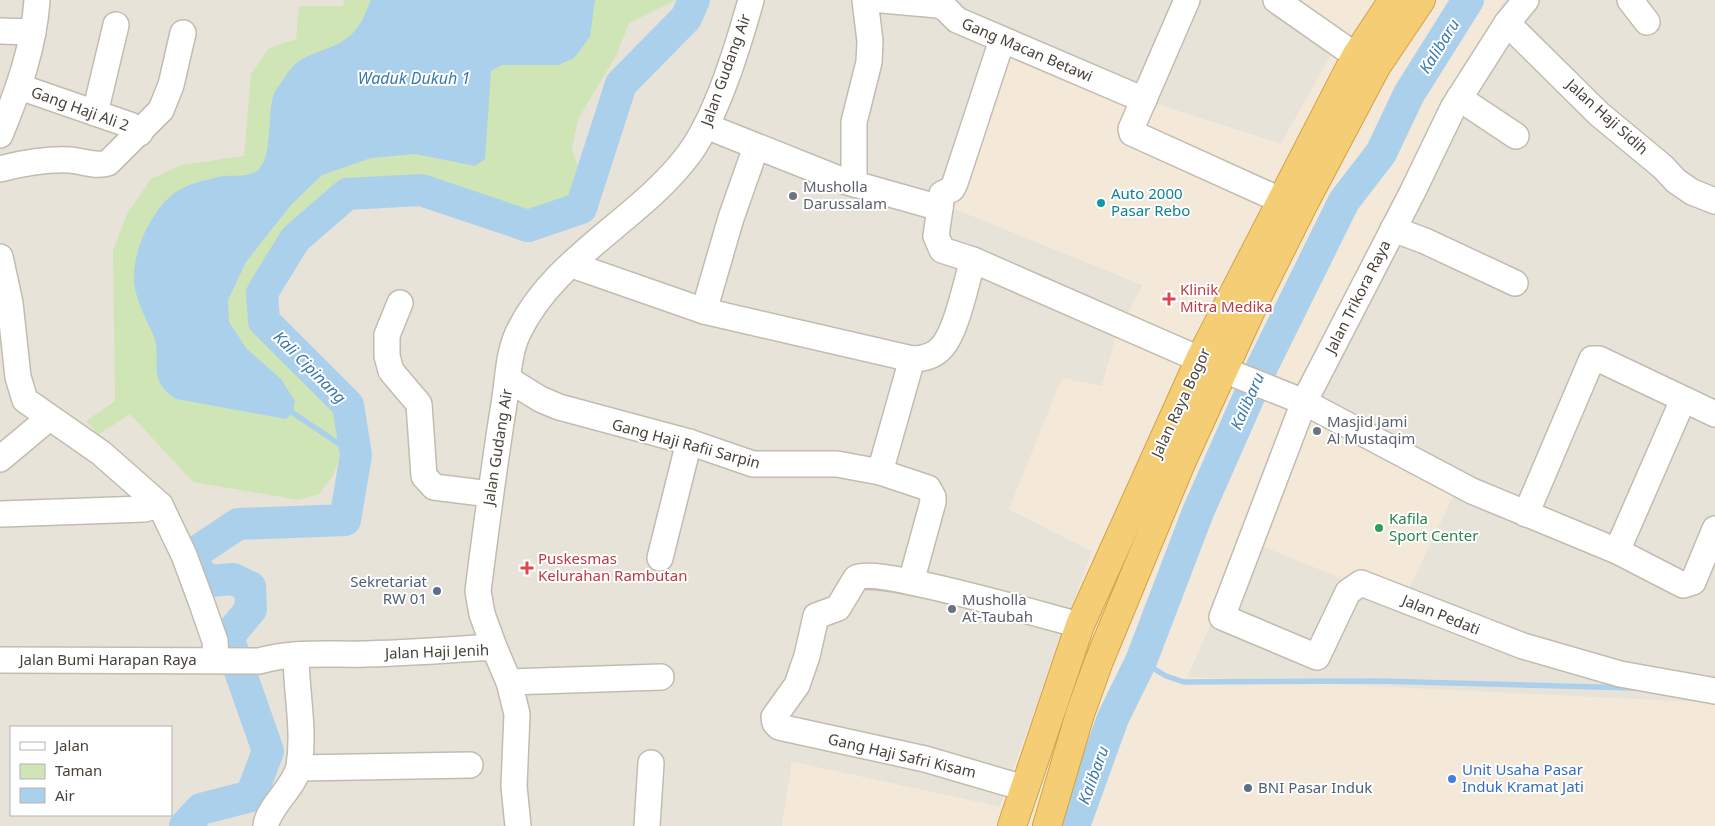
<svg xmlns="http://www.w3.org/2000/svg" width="1715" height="826" viewBox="0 0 1715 826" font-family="'Noto Sans',sans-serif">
	<rect width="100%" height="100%" fill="#f4f1ea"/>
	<g fill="#e8e3d9" fill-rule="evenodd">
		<path d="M 0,0 L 1271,0 L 1337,45 L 1281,144 L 999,54 L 953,208 L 1143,285 L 1116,336 L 1102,386 L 1009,509 L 1092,551 L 1000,807 L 792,762 L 782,826 L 0,826 ZM 11,727 L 171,727 L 171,815 L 11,815 Z"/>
		<path d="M 1504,0 L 1715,0 L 1715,826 L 1150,826 L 1187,677 L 1247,540 L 1302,396 L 1391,202 Z"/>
	</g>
	<path fill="#f4e9d8" d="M 1271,0 L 1504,0 L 1391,202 L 1302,396 L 1461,480 L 1402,603 L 1247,540 L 1187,677 L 1715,703 L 1715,826 L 782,826 L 792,762 L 1001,807 L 1092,551 L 1009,509 L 1062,378 L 1102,386 L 1116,336 L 1143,285 L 953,208 L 999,54 L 1281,144 L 1337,45 Z"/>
	<path fill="#cfe5b6" d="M 344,0 L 676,0 L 629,23 L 617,54 L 578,119 L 572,150 L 583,180 L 579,189 L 561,204 L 528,211 L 413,176 L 391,176 L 354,183 L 340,188 L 313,208 L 280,244 L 253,292 L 254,324 L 263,340 L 333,402 L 340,418 L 339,460 L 333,476 L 319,494 L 299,500 L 193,482 L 130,414 L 98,435 L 86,421 L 115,401 L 113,250 L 128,212 L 151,179 L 181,165 L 244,156 L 251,74 L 269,48 L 296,39 L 299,6 L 343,6 Z"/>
	<path fill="#abd0ec" d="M 371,0 L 595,0 L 590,37 L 574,58 L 558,65 L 502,65 L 491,71 L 485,159 L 475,166 L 415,154 L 371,158 L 322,175 L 291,205 L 246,262 L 228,300 L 229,322 L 246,348 L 281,379 L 295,401 L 293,413 L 286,419 L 176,399 C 143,377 165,359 152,332 C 145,317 134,296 134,278 C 133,248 156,199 185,187 C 195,182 207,180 218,177 C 230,174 248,179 258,170 C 273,157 267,116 273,97 C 276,89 282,81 287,74 C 301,51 328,53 347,38 C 360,29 365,14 371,0 Z"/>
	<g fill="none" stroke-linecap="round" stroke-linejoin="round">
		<g stroke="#abd0ec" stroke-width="5.5">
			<path d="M 293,413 L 356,455"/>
			<path d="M 1141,661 L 1166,676 L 1184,682 L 1378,681 L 1634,688"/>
		</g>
		<g stroke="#abd0ec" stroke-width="32">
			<path d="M 185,826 L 201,809 L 251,796 L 268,751 L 228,637 L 251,609 L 250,587 L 233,579 L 210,581 L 197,571 L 193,554 L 238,524 L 345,520 L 356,455 L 348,405 L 264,321 L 262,293 L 295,239 L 347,194 L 421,190 L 528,226 L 581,208 L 621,84 L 686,18 L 694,0"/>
			<path d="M 1074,826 L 1113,718 L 1141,661 L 1198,512 L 1262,367 L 1344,201 L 1381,153 L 1409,94 L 1468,0"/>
		</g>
		<defs>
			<g id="minor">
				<path d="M 882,0 L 938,5 L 945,8 L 957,20 L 1144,100"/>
				<path d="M 1187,0 L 1131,129 L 1132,133 L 1280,200"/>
				<path d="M 1276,0 L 1356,56"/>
				<path d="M 1526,0 L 1507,23 L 1453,108 L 1412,193 L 1304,402 L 1222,617 L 1317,657 L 1348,592 L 1361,583 L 1523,646 L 1620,674 L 1715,691"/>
				<path d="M 1630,0 L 1647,22"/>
				<path d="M 1507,23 L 1599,114 L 1663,167 L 1676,181 L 1692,192 L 1715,201"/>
				<path d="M 0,31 L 33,32"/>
				<path d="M 20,87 L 130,125 L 140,133"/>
				<path d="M 1459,98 L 1516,136"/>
				<path d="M 95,113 L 116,25"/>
				<path d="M 706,126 L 844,181 L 940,208 L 936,236 L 942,250 L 973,260 L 1224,370 L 1304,402 L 1472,491 L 1617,551 L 1683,585 L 1693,582 L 1715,529"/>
				<path d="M 0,135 C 18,91 34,47 37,0"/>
				<path d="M 0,169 C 23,163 46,159 70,160 C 82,161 96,167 108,163 L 161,110 L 171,85 L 183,33"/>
				<path d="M 854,184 L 854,122 L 869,62 L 870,41 L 865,0"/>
				<path d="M 940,208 L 942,194 L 952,189 L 955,183 L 1002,40"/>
				<path d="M 1393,229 L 1425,241 L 1515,283"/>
				<path d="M 0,257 L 10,303 L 18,377 L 25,400 L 101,453 L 160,505 L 184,555 L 201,601 L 215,641 L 216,660"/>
				<path d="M 572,265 L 704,311 L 912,359 C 924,359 935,356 943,346 C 957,329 966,283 973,260"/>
				<path d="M 400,303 L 387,335 L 387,356 L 391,371 L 419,404 L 424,476 L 434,487 L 490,494"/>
				<path d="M 704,311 L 731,218 L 756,147"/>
				<path d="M 508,379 L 540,399 L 559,407 L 689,442 L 753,464 L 837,464 L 880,472 L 928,488 L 933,497 L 933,502 L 911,582"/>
				<path d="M 0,459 L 49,418"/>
				<path d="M 880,472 L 912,359"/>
				<path d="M 1,514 L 144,509 L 160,505"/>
				<path d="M 1526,514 L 1592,359 L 1599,359 L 1715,414"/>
				<path d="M 1617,551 L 1683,400"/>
				<path d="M 660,558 L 689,442"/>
				<path d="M 494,647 L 482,614 L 478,591 C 486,528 494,466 504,404 C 508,381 508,354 518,333 C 554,257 640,220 689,154 C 717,116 738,46 751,0"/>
				<path d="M 0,660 L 259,661 C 292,651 331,655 366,654 C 409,653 451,650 494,647 L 509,682 L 517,714 L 514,786 L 518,826"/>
				<path d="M 509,682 L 661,677"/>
				<path d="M 299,768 L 470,765"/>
				<path d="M 1024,788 L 925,759 L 779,727 L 775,723 L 774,717 L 797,685 L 807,656 L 816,616 L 838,608 L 856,578 C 875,566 1048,617 1080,625"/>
				<path d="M 266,826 C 267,808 295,787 299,766 C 305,729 296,692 296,655"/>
				<path d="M 647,826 L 651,763"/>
			</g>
			<g id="highway">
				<path d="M 1012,826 L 1080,625 L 1200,359 L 1356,56 L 1393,0"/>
				<path d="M 1047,826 L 1080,714 L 1099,661 L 1181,463 L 1257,297 L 1303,205 L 1376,67 L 1421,0"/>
			</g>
		</defs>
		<use href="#minor" stroke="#c2bcb0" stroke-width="28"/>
		<use href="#highway" stroke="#d3a245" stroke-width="30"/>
		<use href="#minor" stroke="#fff" stroke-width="25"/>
		<use href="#highway" stroke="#f4cd75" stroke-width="28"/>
	</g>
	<g fill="#6b7280" stroke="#fff" stroke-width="2">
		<circle cx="793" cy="196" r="5"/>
		<circle cx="1317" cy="431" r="5"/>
		<circle cx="952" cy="609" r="5"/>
	</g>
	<circle fill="#0f9aa8" stroke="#fff" stroke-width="2" cx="1101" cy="203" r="5"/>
	<g fill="#e0444e" stroke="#fff" stroke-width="2">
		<path d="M1166.5 291.5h5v5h5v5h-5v5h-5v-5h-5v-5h5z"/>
		<path d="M524.5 560.5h5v5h5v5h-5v5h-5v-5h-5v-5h5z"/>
	</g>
	<circle fill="#2e9e5b" stroke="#fff" stroke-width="2" cx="1379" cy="528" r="5"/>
	<g fill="#5c6f8a" stroke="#fff" stroke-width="2">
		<circle cx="437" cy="591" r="5"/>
		<circle cx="1248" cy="788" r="5"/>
	</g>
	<circle fill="#3f7fe0" stroke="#fff" stroke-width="2" cx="1452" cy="779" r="5"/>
	<g text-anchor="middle" stroke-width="4" stroke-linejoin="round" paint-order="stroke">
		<g font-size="15" fill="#484239" stroke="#fff">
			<text transform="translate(1027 50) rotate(23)" y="5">Gang Macan Betawi</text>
			<text transform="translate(726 70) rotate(-70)" y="5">Jalan Gudang Air</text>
			<text transform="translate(80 109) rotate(20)" y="5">Gang Haji Ali 2</text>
			<text transform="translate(1607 117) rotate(42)" y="5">Jalan Haji Sidih</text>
			<text transform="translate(1358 297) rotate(-63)" y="5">Jalan Trikora Raya</text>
			<text transform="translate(1181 403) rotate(-65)" y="5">Jalan Raya Bogor</text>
			<text transform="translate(686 444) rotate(15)" y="5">Gang Haji Rafii Sarpin</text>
			<text transform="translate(498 447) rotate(-81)" y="5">Jalan Gudang Air</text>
			<text transform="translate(1441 615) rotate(22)" y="5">Jalan Pedati</text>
			<text transform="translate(437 652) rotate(-2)" y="5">Jalan Haji Jenih</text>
			<text x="108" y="665">Jalan Bumi Harapan Raya</text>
			<text transform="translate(902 756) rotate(13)" y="5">Gang Haji Safri Kisam</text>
		</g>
		<g font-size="15" fill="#5b616d" stroke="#fff" text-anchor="start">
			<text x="803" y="192">Musholla<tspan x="803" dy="17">Darussalam</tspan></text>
			<text x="1327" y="427">Masjid Jami<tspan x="1327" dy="17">Al Mustaqim</tspan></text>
			<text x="962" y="605">Musholla<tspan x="962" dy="17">At-Taubah</tspan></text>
		</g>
		<g font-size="15" fill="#0d838f" stroke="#fff" text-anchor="start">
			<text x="1111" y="199">Auto 2000<tspan x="1111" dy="17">Pasar Rebo</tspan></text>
		</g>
		<g font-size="15" fill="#be3a42" stroke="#fff" text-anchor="start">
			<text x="1180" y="295">Klinik<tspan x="1180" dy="17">Mitra Medika</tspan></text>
			<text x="538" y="564">Puskesmas<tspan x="538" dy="17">Kelurahan Rambutan</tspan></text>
		</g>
		<g font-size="15" fill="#27864d" stroke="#fff" text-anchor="start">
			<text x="1389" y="524">Kafila<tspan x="1389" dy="17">Sport Center</tspan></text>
		</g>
		<g font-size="15" fill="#4e5e75" stroke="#fff" text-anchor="end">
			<text x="427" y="587">Sekretariat<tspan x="427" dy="17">RW 01</tspan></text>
			<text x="1258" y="793" text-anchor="start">BNI Pasar Induk</text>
		</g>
		<g font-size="15" fill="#366cbe" stroke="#fff" text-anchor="start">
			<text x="1462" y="775">Unit Usaha Pasar<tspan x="1462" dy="17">Induk Kramat Jati</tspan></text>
		</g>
		<g font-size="16" font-style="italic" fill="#3879ad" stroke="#fff">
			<text transform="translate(1439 46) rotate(-58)" y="6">Kalibaru</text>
			<text x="414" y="84">Waduk Dukuh 1</text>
			<text transform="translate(310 367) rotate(45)" y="6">Kali Cipinang</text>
			<text transform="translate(1247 401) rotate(-66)" y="6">Kalibaru</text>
			<text transform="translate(1093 775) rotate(-70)" y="6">Kalibaru</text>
		</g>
	</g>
	<rect x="10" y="726" width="162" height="90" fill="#ffffff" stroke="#b6b3b0"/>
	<rect x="20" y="742" width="25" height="8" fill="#ffffff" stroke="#b6b3b0"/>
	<text x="55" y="751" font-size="15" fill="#484239">Jalan</text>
	<rect x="20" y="764" width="25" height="15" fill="#cfe5b6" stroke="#b6b3b0"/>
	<text x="55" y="776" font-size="15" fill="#484239">Taman</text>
	<rect x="20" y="788" width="25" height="15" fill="#abd0ec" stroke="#b6b3b0"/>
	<text x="55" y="801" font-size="15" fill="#484239">Air</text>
</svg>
